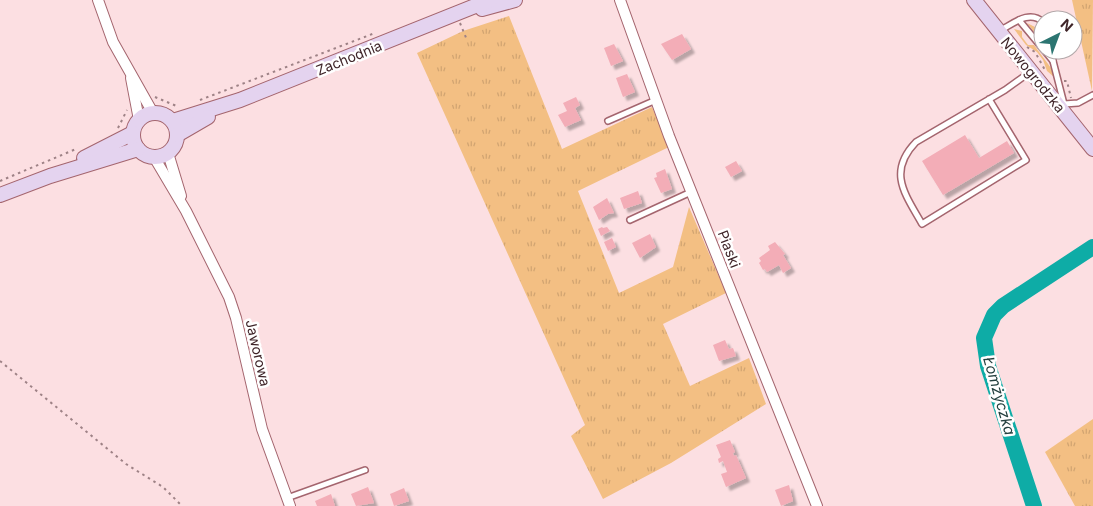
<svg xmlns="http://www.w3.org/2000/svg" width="1093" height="506" viewBox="0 0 1093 506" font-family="Inter,sans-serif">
	<defs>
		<pattern id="grass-tufts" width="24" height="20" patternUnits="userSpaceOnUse" patternTransform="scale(1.25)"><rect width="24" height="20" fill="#f3bf83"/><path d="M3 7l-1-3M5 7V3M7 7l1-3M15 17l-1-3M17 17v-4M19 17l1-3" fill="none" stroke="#d1a471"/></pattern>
		<filter id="shadow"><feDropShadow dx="4" dy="4" stdDeviation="1" flood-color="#0004"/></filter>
	</defs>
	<rect width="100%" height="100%" fill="#fcdfe2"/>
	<g fill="url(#grass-tufts)">
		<path d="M 1072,0 L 1093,0 L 1092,91 Z"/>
		<path d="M 509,16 L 562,149 L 652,107 L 669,147 L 578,191 L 619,293 L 673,267 L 689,207 L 726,293 L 663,324 L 690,386 L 749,358 L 766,404 L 671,463 L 603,499 L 571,436 L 585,425 L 417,53 L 463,31 Z"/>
		<path d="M 1027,23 L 1041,30 L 1043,43 Z"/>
		<path d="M 1014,29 L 1022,31 L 1022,37 L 1028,45 L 1034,45 L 1051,68 L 1054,77 L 1047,71 L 1043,60 L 1037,52 L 1026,45 Z"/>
		<path d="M 1093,419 L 1093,506 L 1075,506 L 1045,452 Z"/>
	</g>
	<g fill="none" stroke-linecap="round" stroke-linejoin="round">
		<path stroke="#0eaca6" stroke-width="16" d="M 1034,506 L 988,366 L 984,338 L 994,315 L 1003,306 L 1093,247"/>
	</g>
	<g fill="#f3adb7" filter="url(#shadow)">
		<path d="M 682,34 L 691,49 L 672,60 L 661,44 Z"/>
		<path d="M 614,44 L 623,61 L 611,66 L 604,48 Z"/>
		<path d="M 627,74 L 635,92 L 623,97 L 616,78 Z"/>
		<path d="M 576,97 L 580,105 L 575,108 L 581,120 L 565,127 L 558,115 L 567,111 L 563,103 Z"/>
		<path d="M 965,135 L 979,158 L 1007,141 L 1014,153 L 943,195 L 922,161 Z"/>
		<path d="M 736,161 L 742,171 L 731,177 L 725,167 Z"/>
		<path d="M 665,169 L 672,189 L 661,193 L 654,178 L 657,177 L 656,173 Z"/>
		<path d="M 638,191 L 642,203 L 624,209 L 620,198 Z"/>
		<path d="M 607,198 L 614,213 L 608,214 L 599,220 L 593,207 Z"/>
		<path d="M 602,227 L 603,228 L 607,227 L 610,231 L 601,236 L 598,229 Z"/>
		<path d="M 650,234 L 656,247 L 640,258 L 632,243 Z"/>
		<path d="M 612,238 L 616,247 L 608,251 L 604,242 Z"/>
		<path d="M 775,242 L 785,254 L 783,255 L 791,268 L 783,273 L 779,265 L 767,272 L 765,269 L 763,270 L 759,263 L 761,261 L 759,258 L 770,250 L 768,246 Z"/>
		<path d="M 725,340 L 729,349 L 733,348 L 736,356 L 719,361 L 713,345 Z"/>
		<path d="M 730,440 L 735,452 L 733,453 L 734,456 L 736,455 L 746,478 L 726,487 L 721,474 L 727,472 L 723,461 L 719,463 L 718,459 L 721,457 L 716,445 Z"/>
		<path d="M 789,485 L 793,501 L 781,506 L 775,490 Z"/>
		<path d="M 368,487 L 374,503 L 356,506 L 351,494 Z"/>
		<path d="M 404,488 L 409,501 L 394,506 L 390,494 Z"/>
		<path d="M 331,494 L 335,506 L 317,506 L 315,501 Z"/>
	</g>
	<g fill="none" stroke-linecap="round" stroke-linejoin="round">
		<defs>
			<g id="service">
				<path d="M 1019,20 L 1043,49"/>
				<path d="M 999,31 C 1013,24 1029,9 1043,22"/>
				<path d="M 1044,50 L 1053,61 L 1064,104 L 1062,107"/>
				<path d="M 1052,50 L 1053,61"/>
				<path d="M 989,99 L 1026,160 L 922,224 C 905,194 887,172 916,142 L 1005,90 L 1030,72"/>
				<path d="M 1064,104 L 1078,103 L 1093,95"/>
				<path d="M 608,121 L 656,100"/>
				<path d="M 630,220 L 691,192"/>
				<path d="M 287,498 L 365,470"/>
			</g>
			<g id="minor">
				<path d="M 98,0 L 113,42 L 153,113"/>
				<path d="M 620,0 L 669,136 L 817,506"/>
				<path d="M 131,78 L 139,120"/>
				<path d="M 168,153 L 181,196"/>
				<path d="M 154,157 L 186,211 L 229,297 L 236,318 L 262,429 L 290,506"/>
			</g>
			<g id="secondary">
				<path d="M 974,0 L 1093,149"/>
				<path d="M 482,9 L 515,0"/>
				<circle cx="155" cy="135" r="22"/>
				<path d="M 173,121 L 240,100 L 490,0"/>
				<path d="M 177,135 L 208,117"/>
				<path d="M 84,158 L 133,133"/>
				<path d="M 0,195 L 50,176 L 138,149"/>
			</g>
		</defs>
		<use href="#service" stroke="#a4656e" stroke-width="8"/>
		<use href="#minor" stroke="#a4656e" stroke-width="12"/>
		<use href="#secondary" stroke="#a4656e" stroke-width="16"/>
		<g stroke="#9e8286" stroke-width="2" stroke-dasharray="2.5 4" stroke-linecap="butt">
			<path d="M 460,23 L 467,40"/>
			<path d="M 1027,47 L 1035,52 L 1045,70"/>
			<path d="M 1064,81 L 1067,81 L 1071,98"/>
			<path d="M 155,97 L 179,107"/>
			<path d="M 200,100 L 375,33"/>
			<path d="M 118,128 L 127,110"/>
			<path d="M 0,181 L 76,149"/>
			<path d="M 0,361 L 126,464 L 163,487 L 182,506"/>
		</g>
		<use href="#service" stroke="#fff" stroke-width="5"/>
		<use href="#minor" stroke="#fff" stroke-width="10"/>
		<use href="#secondary" stroke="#e4d3ef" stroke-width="14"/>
	</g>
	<g text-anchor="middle" stroke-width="5" stroke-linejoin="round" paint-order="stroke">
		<g font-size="14" fill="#3f2529" stroke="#fff">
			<text transform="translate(349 58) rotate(-22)" y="5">Zachodnia</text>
			<text transform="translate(1033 75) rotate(51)" y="5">Nowogrodzka</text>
			<text transform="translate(729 249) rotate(69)" y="5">Piaski</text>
			<text transform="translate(258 353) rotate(77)" y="5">Jaworowa</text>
		</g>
		<g font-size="15" font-style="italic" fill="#24403f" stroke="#fff">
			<text transform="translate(999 396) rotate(74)" y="5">Łomżyczka</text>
		</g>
	</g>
	<g transform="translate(1058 35) rotate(42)"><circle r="24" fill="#ffffff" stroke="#b2a8a9"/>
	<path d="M0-4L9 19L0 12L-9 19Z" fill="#2c7571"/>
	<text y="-8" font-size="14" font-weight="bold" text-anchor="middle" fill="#3f2529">N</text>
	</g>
</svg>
